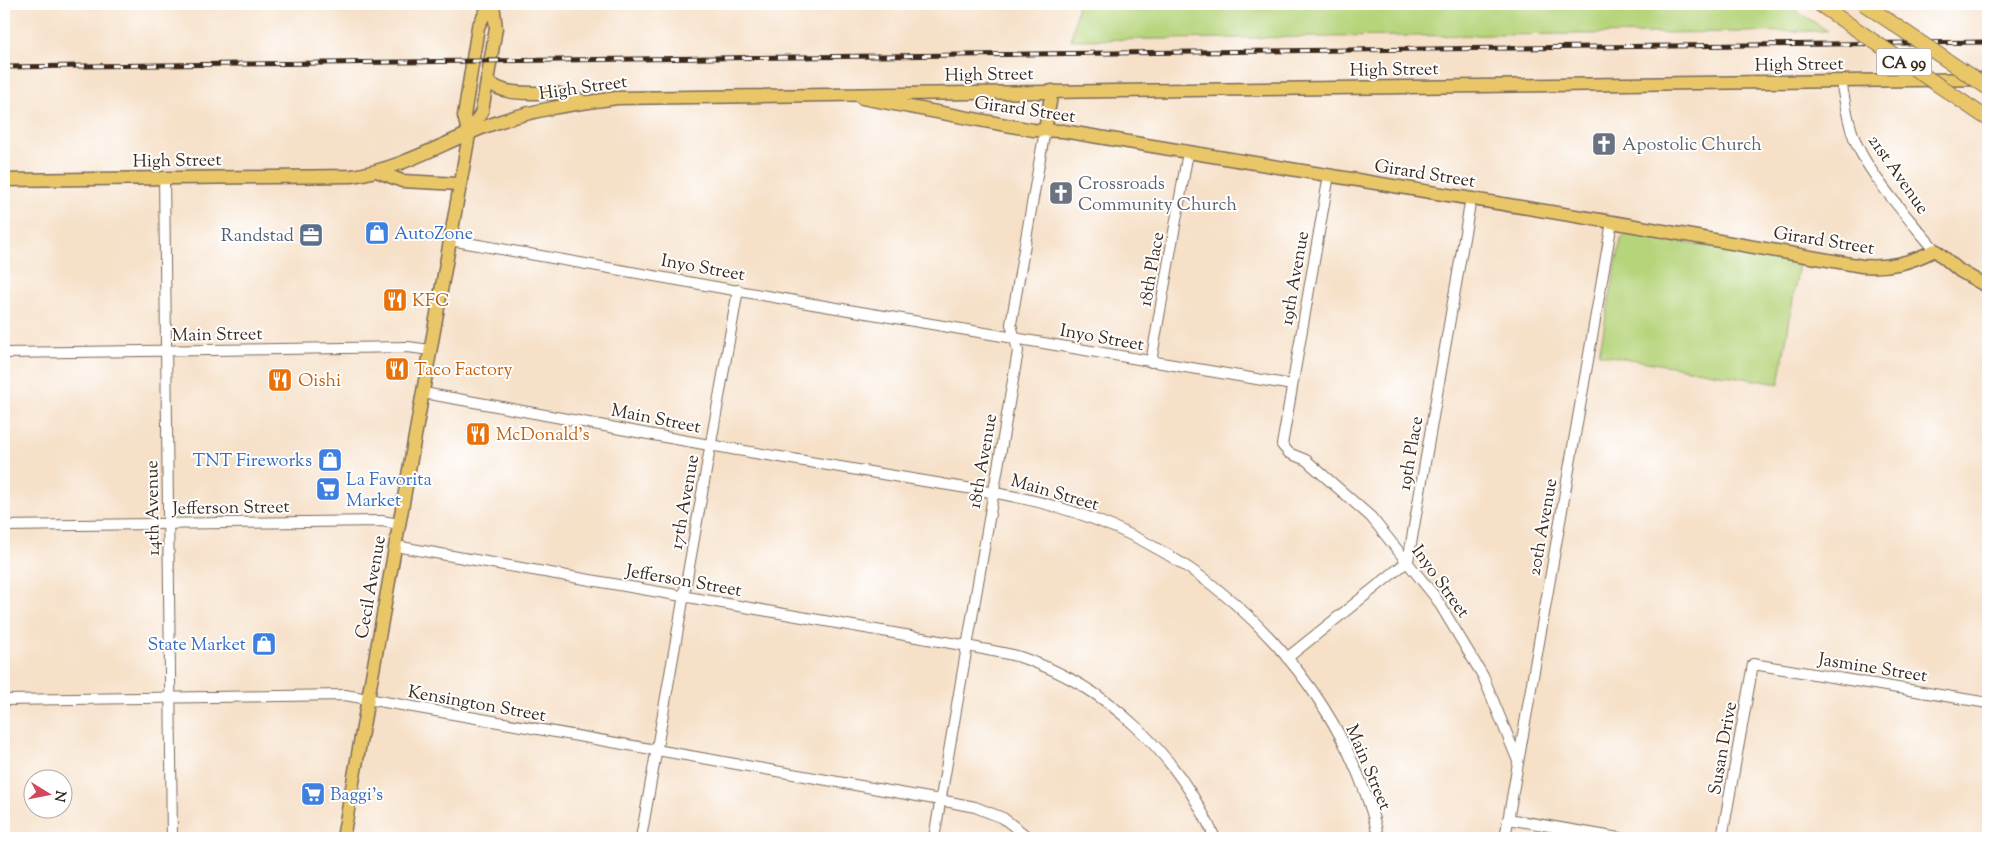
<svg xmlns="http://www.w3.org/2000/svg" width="1992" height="842" viewBox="0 0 1992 842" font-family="'Sorts Mill Goudy',serif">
	<rect width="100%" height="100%" fill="#fff"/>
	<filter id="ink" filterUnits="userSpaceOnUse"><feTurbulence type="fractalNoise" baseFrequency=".02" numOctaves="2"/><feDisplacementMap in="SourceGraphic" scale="10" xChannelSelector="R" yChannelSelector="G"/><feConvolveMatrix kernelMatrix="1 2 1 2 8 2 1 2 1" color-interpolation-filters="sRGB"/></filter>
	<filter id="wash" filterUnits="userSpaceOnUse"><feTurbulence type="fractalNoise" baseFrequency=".0096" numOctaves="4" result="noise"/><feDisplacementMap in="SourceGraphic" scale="20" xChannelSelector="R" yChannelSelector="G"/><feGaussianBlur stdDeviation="1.12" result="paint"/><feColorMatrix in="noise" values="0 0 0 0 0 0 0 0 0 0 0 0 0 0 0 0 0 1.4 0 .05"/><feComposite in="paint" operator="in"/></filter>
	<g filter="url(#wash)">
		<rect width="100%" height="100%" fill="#f6e0c8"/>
		<g fill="#b6d47a" stroke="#787f4c">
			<path d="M 1078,4 L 1786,4 L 1828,31 L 1071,40 Z"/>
			<path d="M 1630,233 L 1799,263 L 1779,384 L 1599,354 L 1621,239 Z"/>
		</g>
	</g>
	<g filter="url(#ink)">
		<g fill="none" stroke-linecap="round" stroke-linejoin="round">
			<defs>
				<g id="minor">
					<path d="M 1841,81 C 1845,102 1848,125 1857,145 C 1873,180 1910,220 1935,250"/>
					<path d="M 1329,175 L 1282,445 L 1289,453 L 1306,460 L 1371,517 L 1436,598 L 1483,676 L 1518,761"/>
					<path d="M 164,177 L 172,838"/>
					<path d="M 450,240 L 807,303 L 1292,385"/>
					<path d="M 4,353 L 408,347 L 430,350"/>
					<path d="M 1151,362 L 1188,152"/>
					<path d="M 423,393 C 540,413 657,437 774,456 C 830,465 886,475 942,484 C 992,492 1043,500 1091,518 C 1232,570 1343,692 1379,838"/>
					<path d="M 4,526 L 382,521 L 399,524"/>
					<path d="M 395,546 L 968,646 C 985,650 1003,652 1020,657 C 1108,686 1178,755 1215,838"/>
					<path d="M 1287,658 L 1408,561 L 1471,198"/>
					<path d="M 4,700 L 345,695 L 940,800 L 975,807 L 1003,818 L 1029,838"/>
					<path d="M 1508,819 L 1619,838"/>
					<path d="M 641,838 L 738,290"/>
					<path d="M 934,838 L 1018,351 L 1011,324 L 1045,130"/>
					<path d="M 1505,838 L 1612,222"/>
					<path d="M 1722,838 L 1753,664 L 1988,703"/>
				</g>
				<g id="major">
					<path d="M 487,81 C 506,97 529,92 552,93 C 561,93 571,97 580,100"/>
					<path d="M 862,98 L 1033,130 L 1063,131 L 1188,152 L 1612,222 L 1862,266 C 1889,268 1910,263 1935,250 L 1960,271 L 1988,287"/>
					<path d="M 1045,130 L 1052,91"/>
					<path d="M 469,135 L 464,116 L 478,27 L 490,4"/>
					<path d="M 379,172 L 402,181 L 459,184"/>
					<path d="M 4,180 L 352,176 C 403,168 440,144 487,126 C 529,110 573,104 617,98 L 1988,79"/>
					<path d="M 343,838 L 469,135 L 482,111 L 496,28 L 493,4"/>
				</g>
			</defs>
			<use href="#minor" stroke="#7c6a5a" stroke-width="12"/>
			<use href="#major" stroke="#7c6a5a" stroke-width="15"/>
			<use href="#minor" stroke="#fff" stroke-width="10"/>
			<use href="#major" stroke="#e9c769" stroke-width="12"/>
			<defs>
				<path id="rail" d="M 4,67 L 1988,42"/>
			</defs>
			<use href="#rail" stroke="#3b2a1e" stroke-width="5"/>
			<use href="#rail" stroke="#fff" stroke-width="3" stroke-dasharray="9" stroke-linecap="butt"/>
			<defs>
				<g id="highway-bridge">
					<path d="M 1819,4 L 1988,119"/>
					<path d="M 1864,4 L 1988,88"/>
				</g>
			</defs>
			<use href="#highway-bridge" stroke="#7c6a5a" stroke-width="16" stroke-linecap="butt"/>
			<use href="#highway-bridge" stroke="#e9c769" stroke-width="14"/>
		</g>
	</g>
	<defs>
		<symbol id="church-square" viewBox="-11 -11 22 22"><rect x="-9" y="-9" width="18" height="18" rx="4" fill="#6b7280" stroke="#fff"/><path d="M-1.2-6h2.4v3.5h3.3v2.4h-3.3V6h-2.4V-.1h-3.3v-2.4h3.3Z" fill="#fff"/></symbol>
		<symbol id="shop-square" viewBox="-11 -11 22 22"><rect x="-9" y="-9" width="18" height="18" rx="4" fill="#3f7fe0" stroke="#fff"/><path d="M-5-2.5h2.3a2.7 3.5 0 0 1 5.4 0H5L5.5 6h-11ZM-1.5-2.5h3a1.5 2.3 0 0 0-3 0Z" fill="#fff"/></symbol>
		<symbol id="office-square" viewBox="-11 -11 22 22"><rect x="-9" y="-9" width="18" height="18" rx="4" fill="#5c6f8a" stroke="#fff"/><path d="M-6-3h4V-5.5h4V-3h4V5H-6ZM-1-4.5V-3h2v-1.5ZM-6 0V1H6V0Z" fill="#fff"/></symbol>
		<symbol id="restaurant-square" viewBox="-11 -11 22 22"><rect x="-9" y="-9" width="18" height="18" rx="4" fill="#e8710a" stroke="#fff"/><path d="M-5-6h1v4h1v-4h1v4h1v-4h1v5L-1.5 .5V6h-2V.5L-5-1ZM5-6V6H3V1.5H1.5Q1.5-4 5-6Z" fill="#fff"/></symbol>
		<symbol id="supermarket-square" viewBox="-11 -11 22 22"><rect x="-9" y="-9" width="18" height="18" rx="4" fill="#3f7fe0" stroke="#fff"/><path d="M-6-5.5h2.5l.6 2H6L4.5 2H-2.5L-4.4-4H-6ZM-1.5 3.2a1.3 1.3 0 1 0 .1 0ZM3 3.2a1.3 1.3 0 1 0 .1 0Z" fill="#fff"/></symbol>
	</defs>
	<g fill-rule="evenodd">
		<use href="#church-square" x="1590" y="130" width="28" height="28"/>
		<use href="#church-square" x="1047" y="179" width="28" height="28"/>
		<use href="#shop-square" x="363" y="219" width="28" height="28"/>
		<use href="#office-square" x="297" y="221" width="28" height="28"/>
		<use href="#restaurant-square" x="381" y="286" width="28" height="28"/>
		<use href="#restaurant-square" x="383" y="355" width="28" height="28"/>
		<use href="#restaurant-square" x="266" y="366" width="28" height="28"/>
		<use href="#restaurant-square" x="464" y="420" width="28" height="28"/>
		<use href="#shop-square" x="316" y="446" width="28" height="28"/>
		<use href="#supermarket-square" x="314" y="475" width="28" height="28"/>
		<use href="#shop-square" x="250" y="630" width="28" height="28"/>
		<use href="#supermarket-square" x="299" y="780" width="28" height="28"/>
	</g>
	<g text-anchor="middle" stroke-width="4" stroke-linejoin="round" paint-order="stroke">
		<rect fill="#fff" stroke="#766a62" stroke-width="1" x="1876.5" y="48.5" width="55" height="27" rx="4"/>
		<g font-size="16" font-weight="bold" fill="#3b2a1e">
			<text x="1904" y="68">CA 99</text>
		</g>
		<g font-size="18" fill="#3b2a1e" stroke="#fff">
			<text transform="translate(1799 64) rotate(-1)" y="6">High Street</text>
			<text transform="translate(1394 69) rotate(-1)" y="6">High Street</text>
			<text transform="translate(989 74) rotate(-1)" y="6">High Street</text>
			<text transform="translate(583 87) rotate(-8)" y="6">High Street</text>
			<text transform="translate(1025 109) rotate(8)" y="6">Girard Street</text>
			<text transform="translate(177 160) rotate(-1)" y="6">High Street</text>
			<text transform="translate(1425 173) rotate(9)" y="6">Girard Street</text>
			<text transform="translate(1899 174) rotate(55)" y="6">21st Avenue</text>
			<text transform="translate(1824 240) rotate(9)" y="6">Girard Street</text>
			<text transform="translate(703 267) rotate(10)" y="6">Inyo Street</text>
			<text transform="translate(1151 269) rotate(-80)" y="6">18th Place</text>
			<text transform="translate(1294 278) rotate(-80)" y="6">19th Avenue</text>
			<text transform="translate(217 334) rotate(-1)" y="6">Main Street</text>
			<text transform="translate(1102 337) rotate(10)" y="6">Inyo Street</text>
			<text transform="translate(656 418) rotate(11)" y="6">Main Street</text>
			<text transform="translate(1410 453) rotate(-80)" y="6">19th Place</text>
			<text transform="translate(982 461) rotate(-80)" y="6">18th Avenue</text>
			<text transform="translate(1055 492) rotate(16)" y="6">Main Street</text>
			<text transform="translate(684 502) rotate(-80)" y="6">17th Avenue</text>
			<text transform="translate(231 507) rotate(-1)" y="6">Jefferson Street</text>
			<text transform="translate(152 508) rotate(-91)" y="6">14th Avenue</text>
			<text transform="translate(1542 527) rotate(-80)" y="6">20th Avenue</text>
			<text transform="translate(684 580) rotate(10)" y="6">Jefferson Street</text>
			<text transform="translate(1441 581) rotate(54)" y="6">Inyo Street</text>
			<text transform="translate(370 587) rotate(-80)" y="6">Cecil Avenue</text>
			<text transform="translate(1873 667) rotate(9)" y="6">Jasmine Street</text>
			<text transform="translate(477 703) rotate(10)" y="6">Kensington Street</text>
			<text transform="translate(1722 748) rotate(-80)" y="6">Susan Drive</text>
			<text transform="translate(1369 767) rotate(67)" y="6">Main Street</text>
		</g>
		<g font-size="18" fill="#5b616d" stroke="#fff" text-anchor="start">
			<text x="1622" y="150">Apostolic Church</text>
			<text x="1078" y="189">Crossroads<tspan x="1078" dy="21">Community Church</tspan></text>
		</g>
		<g font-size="18" fill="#366cbe" stroke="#fff" text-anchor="start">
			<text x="394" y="239">AutoZone</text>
			<text x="312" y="466" text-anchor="end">TNT Fireworks</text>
			<text x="346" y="485">La Favorita<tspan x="346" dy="21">Market</tspan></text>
			<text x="246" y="650" text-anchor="end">State Market</text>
			<text x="330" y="800">Baggi's</text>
		</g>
		<g font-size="18" fill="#4e5e75" stroke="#fff" text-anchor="end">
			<text x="294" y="241">Randstad</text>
		</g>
		<g font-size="18" fill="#c56008" stroke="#fff" text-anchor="start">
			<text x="412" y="306">KFC</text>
			<text x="414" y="375">Taco Factory</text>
			<text x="298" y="386">Oishi</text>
			<text x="496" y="440">McDonald's</text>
		</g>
	</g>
	<rect width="1992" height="842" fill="none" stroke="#fff" stroke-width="20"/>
	<g transform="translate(48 794) rotate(100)"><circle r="24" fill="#ffffff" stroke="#b1aaa5"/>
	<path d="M0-4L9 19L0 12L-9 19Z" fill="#d1495b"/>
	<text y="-8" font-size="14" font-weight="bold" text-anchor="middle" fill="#3b2a1e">N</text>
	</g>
</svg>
